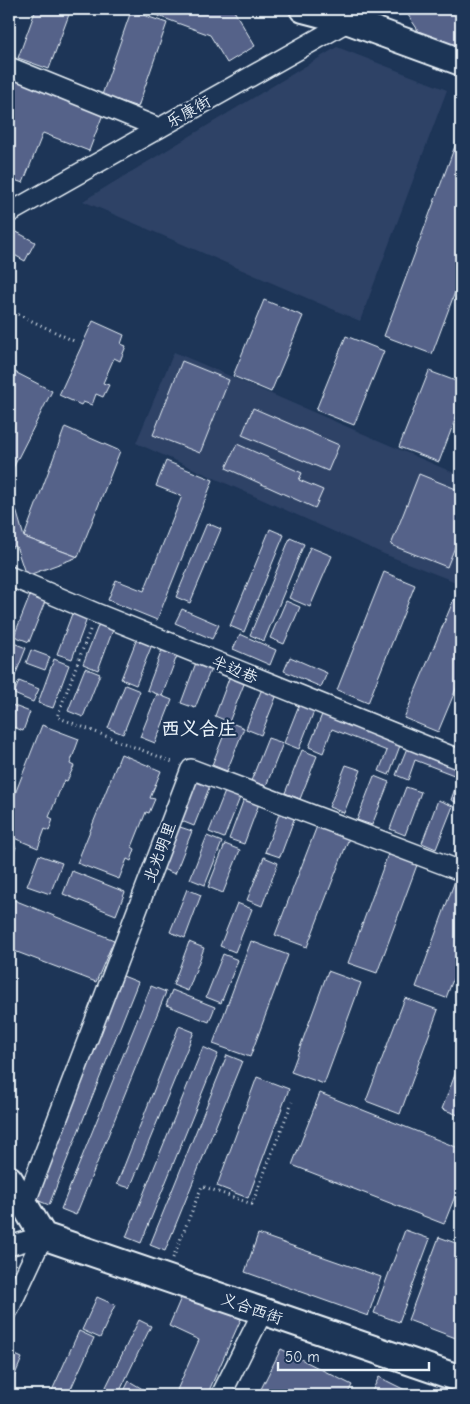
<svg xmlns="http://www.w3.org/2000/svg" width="470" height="1404" viewBox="0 0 470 1404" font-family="'Comic Neue','LXGW WenKai TC',sans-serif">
	<rect width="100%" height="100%" fill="#1d3557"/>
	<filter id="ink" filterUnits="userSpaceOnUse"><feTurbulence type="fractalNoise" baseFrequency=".02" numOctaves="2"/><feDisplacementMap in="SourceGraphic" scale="10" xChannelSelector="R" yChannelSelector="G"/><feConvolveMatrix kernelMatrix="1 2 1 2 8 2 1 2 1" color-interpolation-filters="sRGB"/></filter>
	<g filter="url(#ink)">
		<g fill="#2e4266">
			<path d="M 337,47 L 447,90 L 360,321 L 83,201 Z"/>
			<path d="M 174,352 L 461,476 L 461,584 L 384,554 L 136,443 Z"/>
		</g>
		<g fill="#556289" stroke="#e8f1f8">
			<path d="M 36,9 L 71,9 L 49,69 L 18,58 Z"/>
			<path d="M 139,9 L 233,9 L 255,46 L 227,63 L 210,35 Z"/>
			<path d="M 417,9 L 453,9 L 461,22 L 461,54 L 424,39 L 408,15 Z"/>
			<path d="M 453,9 L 461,9 L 461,22 Z"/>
			<path d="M 131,11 L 167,23 L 138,107 L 102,95 Z"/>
			<path d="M 15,79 L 103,114 L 89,151 L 43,133 L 23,183 L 9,178 L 9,95 Z"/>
			<path d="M 461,130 L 461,276 L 432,354 L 384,336 Z"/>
			<path d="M 13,230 L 35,242 L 25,261 L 9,252 L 9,232 Z"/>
			<path d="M 264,300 L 303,316 L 271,392 L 233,376 Z"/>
			<path d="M 93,321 L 124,335 L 121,344 L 126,346 L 120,361 L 114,358 L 103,383 L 109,385 L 103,397 L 96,394 L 92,405 L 83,402 L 81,405 L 59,395 Z"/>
			<path d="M 346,336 L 384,351 L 354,425 L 316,410 Z"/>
			<path d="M 182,361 L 229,380 L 200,453 L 153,435 Z"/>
			<path d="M 9,369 L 52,391 L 9,476 Z"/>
			<path d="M 429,371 L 461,383 L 461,404 L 439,462 L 399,447 Z"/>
			<path d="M 253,408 L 339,445 L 328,471 L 242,435 Z"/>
			<path d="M 65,427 L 120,451 L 78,557 L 24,537 Z"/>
			<path d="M 237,444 L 302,473 L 299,480 L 323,490 L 315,508 L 226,468 Z"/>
			<path d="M 166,461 L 213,480 L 157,620 L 108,600 L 116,580 L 144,591 L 182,496 L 156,486 Z"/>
			<path d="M 419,474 L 461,491 L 461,532 L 447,567 L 391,545 Z"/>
			<path d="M 15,506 L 24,537 L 78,557 L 26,576 L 16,546 L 9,548 L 9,509 Z"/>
			<path d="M 207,523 L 221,529 L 190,603 L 176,597 Z"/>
			<path d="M 270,529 L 284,535 L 244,632 L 230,626 Z"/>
			<path d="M 290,538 L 304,544 L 264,641 L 250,635 Z"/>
			<path d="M 310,547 L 332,556 L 310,607 L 289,598 Z"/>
			<path d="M 384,572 L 415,585 L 368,703 L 337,690 Z"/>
			<path d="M 31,593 L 46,599 L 29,642 L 14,636 Z"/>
			<path d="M 454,599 L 461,602 L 461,677 L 438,732 L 404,718 Z"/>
			<path d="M 286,601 L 300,607 L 284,644 L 270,638 Z"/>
			<path d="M 182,609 L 219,625 L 212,639 L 175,623 Z"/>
			<path d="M 73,611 L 88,616 L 72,659 L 57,654 Z"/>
			<path d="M 100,621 L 114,627 L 98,670 L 83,664 Z"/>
			<path d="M 240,634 L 276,650 L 270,665 L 233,649 Z"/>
			<path d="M 138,636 L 153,642 L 136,685 L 121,679 Z"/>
			<path d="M 11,642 L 26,648 L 9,691 L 9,647 Z"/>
			<path d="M 163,647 L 178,653 L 162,696 L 147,690 Z"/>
			<path d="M 31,650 L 50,657 L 45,670 L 26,663 Z"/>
			<path d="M 290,657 L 327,673 L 321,687 L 284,671 Z"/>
			<path d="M 54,659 L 69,665 L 53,708 L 38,703 Z"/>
			<path d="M 197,660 L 212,666 L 195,708 L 181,703 Z"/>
			<path d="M 85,668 L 100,674 L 83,717 L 68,711 Z"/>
			<path d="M 231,673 L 246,679 L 229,722 L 215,716 Z"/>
			<path d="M 19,681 L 39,689 L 33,702 L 14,694 Z"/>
			<path d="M 125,685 L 140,691 L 123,734 L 108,728 Z"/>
			<path d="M 263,686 L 278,692 L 261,735 L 246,729 Z"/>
			<path d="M 157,694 L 172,700 L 155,743 L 140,737 Z"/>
			<path d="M 301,700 L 316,706 L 299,749 L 284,743 Z"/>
			<path d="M 9,704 L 30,712 L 23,731 L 9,725 Z"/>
			<path d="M 323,712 L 401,743 L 389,775 L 379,771 L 387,751 L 332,729 L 323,753 L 309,747 Z"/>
			<path d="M 229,722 L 244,728 L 227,771 L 212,765 Z"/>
			<path d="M 42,725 L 79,739 L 70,764 L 74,766 L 67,781 L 64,780 L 49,817 L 53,819 L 49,831 L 45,829 L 38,848 L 9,836 L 9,809 Z"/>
			<path d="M 268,738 L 283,743 L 266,786 L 251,781 Z"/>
			<path d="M 407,748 L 461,768 L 461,804 L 451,800 L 459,777 L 415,760 L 408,780 L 396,775 Z"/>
			<path d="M 302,750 L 317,756 L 300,799 L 285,793 Z"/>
			<path d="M 121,754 L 161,771 L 150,798 L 155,799 L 149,813 L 146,812 L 132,847 L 135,849 L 131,861 L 127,859 L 119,879 L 77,863 Z"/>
			<path d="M 346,765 L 361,770 L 344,813 L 329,807 Z"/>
			<path d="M 374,776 L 389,782 L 372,825 L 357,820 Z"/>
			<path d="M 196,777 L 211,783 L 194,826 L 179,820 Z"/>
			<path d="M 406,787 L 421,792 L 405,835 L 390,829 Z"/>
			<path d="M 226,789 L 241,795 L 224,838 L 209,832 Z"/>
			<path d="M 245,796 L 260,801 L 244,844 L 229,839 Z"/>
			<path d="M 438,800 L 453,806 L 436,849 L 422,843 Z"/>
			<path d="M 281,809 L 296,814 L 280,857 L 265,852 Z"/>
			<path d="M 177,826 L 192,831 L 175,874 L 160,868 Z"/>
			<path d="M 317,826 L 349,838 L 307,947 L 275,935 Z"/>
			<path d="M 461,835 L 461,856 L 454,853 Z"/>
			<path d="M 207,836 L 222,842 L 205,885 L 190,879 Z"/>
			<path d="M 9,844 L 16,847 L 9,866 Z"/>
			<path d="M 225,844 L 240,850 L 223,893 L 208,887 Z"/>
			<path d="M 388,854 L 417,865 L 377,973 L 348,963 Z"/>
			<path d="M 39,855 L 62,863 L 50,894 L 27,886 Z"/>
			<path d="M 264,857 L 278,863 L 262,906 L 247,900 Z"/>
			<path d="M 72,871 L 125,892 L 116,915 L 63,894 Z"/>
			<path d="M 456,878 L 461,880 L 461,958 L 446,998 L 416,987 Z"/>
			<path d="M 187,889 L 201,895 L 185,938 L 170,932 Z"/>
			<path d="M 9,898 L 114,940 L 96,982 L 9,949 Z"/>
			<path d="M 237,903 L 252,909 L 235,952 L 220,946 Z"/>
			<path d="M 251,941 L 288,955 L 250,1057 L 213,1044 Z"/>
			<path d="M 189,942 L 204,948 L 188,991 L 173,985 Z"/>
			<path d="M 223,954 L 238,960 L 221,1003 L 206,997 Z"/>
			<path d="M 328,971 L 361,983 L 324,1084 L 291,1072 Z"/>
			<path d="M 123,976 L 138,982 L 49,1205 L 34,1199 Z"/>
			<path d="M 151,986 L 166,992 L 76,1215 L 61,1209 Z"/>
			<path d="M 172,990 L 215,1007 L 209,1022 L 166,1005 Z"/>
			<path d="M 405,998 L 438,1010 L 400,1114 L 366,1101 Z"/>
			<path d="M 179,1026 L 194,1032 L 130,1188 L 117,1184 Z"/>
			<path d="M 203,1047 L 218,1054 L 141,1243 L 126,1237 Z"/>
			<path d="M 227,1055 L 242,1061 L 165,1251 L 150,1245 Z"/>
			<path d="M 461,1059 L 461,1116 L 442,1109 Z"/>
			<path d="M 257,1077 L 289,1089 L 248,1198 L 217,1186 Z"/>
			<path d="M 320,1093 L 461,1149 L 461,1181 L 444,1224 L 292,1165 Z"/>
			<path d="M 405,1230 L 430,1239 L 399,1322 L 374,1313 Z"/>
			<path d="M 258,1234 L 381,1277 L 368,1316 L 245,1272 Z"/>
			<path d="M 439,1237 L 461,1245 L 461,1340 L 408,1320 Z"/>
			<path d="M 183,1293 L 241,1319 L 207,1395 L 190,1395 L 177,1390 L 199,1340 L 169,1326 Z"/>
			<path d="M 97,1297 L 115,1305 L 100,1338 L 82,1330 Z"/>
			<path d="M 139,1320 L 151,1326 L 118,1395 L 102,1395 Z"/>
			<path d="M 79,1331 L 94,1338 L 68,1395 L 50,1395 Z"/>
			<path d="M 281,1349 L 352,1385 L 347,1395 L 258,1395 Z"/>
			<path d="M 9,1352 L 22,1358 L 12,1382 L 9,1381 Z"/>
			<path d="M 379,1377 L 415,1395 L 370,1395 Z"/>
			<path d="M 129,1381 L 146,1391 L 144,1395 L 122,1395 Z"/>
		</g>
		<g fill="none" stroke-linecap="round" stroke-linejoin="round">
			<defs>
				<g id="street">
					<path d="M 9,67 L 159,128"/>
					<path d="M 9,213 L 349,21"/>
					<path d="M 9,576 L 96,613 L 461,760"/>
					<path d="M 25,1204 L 191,769 L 461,871"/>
					<path d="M 9,1246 L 43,1236"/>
					<path d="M 9,1309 L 43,1236"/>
					<path d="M 221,1395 L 263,1311"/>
				</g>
				<g id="secondary">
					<path d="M 303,9 L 349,21 L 461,62"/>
					<path d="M 9,1179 L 43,1236 L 461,1379"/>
				</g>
			</defs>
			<use href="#street" stroke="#e8f1f8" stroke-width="22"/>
			<use href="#secondary" stroke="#e8f1f8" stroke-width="30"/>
			<g stroke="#e8f1f8" stroke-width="3" stroke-dasharray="1 4" stroke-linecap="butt">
				<path d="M 9,310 L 76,342"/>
				<path d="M 90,630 L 57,717 L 175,763"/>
				<path d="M 173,1258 L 202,1186 L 252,1204 L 292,1102"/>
			</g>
			<use href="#street" stroke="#1d3557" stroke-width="19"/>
			<use href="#secondary" stroke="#1d3557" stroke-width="26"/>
		</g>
	</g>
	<g text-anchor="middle" stroke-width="4.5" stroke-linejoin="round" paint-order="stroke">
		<g font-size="16" fill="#e8f1f8" stroke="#1d3557">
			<text transform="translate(188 111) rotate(-29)" y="6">乐康街</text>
			<text transform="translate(235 669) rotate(22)" y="6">半边巷</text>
			<text transform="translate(159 852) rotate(-69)" y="6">北光明里</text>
			<text transform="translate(252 1308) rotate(19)" y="6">义合西街</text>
		</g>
		<g font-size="19" font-weight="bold" fill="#e8f1f8" stroke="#1d3557">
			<text x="199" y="735">西义合庄</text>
		</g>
	</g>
	<rect width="470" height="1404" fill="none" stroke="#1d3557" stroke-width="30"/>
	<rect x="15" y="15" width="440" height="1374" fill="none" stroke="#e8f1f8" stroke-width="2" filter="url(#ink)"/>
	<path d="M278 1362v8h151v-8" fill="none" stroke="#e8f1f8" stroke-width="2.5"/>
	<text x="285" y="1362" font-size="15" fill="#e8f1f8" stroke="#1d3557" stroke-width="4" paint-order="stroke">50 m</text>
</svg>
